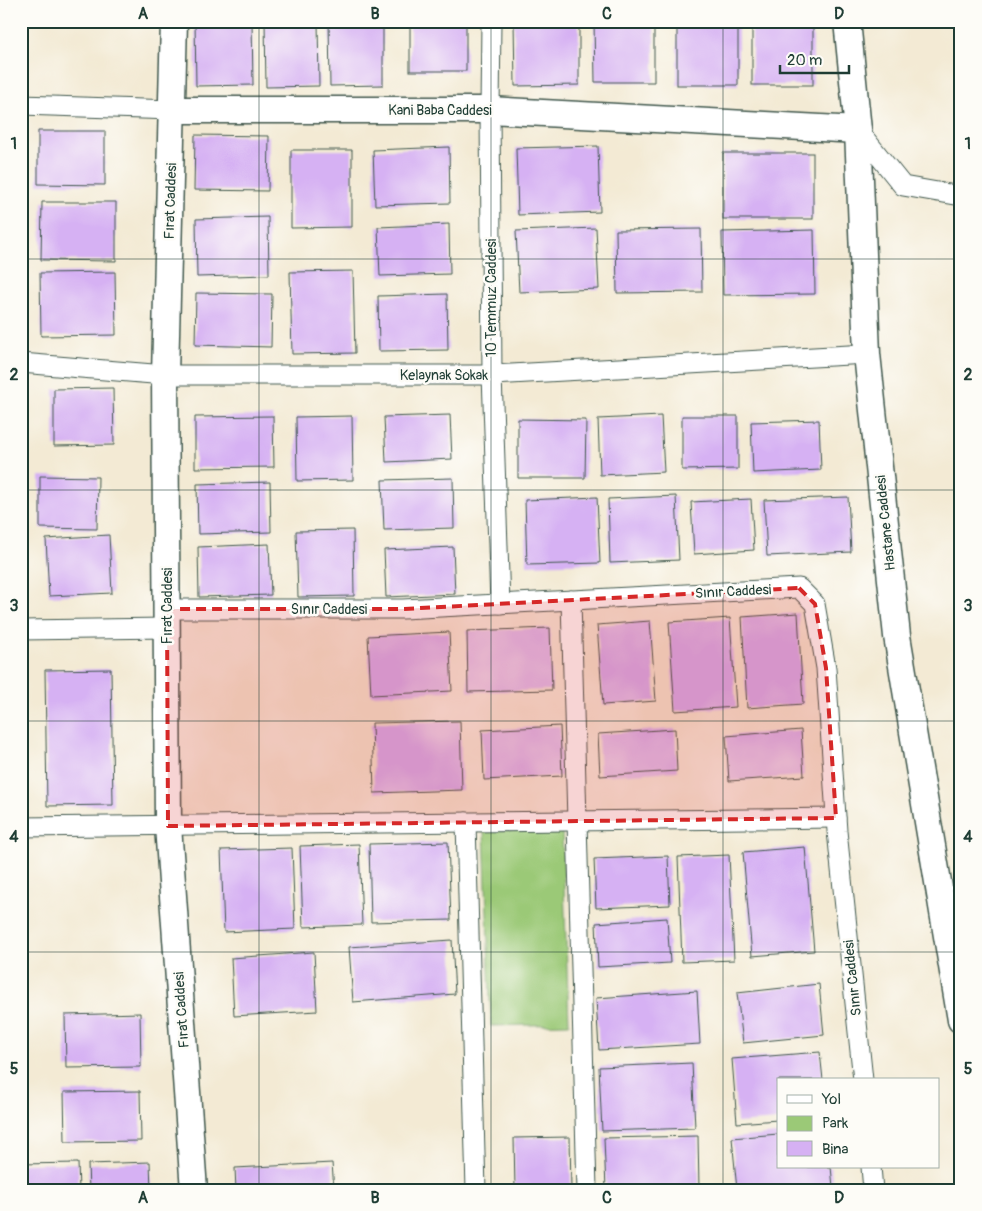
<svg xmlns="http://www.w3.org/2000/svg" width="982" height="1211" viewBox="0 0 982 1211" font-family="Pangolin,sans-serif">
	<rect width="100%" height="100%" fill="#fdfcf7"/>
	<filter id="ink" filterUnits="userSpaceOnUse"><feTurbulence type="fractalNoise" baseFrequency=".02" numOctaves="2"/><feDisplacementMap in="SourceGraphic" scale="10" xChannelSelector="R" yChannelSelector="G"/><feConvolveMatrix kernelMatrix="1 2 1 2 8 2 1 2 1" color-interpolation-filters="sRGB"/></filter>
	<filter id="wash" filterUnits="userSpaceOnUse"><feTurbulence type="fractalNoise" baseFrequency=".0096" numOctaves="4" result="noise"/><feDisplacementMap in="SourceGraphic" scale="20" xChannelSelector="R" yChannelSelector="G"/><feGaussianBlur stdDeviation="1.12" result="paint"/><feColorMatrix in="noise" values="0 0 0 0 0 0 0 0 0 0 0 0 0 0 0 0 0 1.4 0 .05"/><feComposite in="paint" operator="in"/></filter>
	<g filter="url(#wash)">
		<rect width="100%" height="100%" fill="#f3ead4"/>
		<path fill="#9bc977" stroke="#5d8356" d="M 562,829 L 569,1024 L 491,1026 L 484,831 Z"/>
		<g id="blocks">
			<g fill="#d6b1f3">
				<path d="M 195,21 L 252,21 L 253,85 L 196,86 Z"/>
				<path d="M 265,21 L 318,21 L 319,86 L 266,87 Z"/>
				<path d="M 329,21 L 383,21 L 383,85 L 330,86 Z"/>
				<rect x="410" y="21" width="56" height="50"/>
				<path d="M 514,21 L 579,21 L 579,85 L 515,86 Z"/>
				<path d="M 594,21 L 654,21 L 654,82 L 595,82 Z"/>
				<rect x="677" y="21" width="61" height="64"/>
				<rect x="752" y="21" width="61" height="64"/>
				<path d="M 38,131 L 105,131 L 105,185 L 38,184 Z"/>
				<path d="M 195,135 L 269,136 L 268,191 L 194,190 Z"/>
				<path d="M 598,146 L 600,212 L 518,215 L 516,148 Z"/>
				<path d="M 449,147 L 450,203 L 375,205 L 373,150 Z"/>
				<path d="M 291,150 L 352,150 L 352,227 L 291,228 Z"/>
				<rect x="723" y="153" width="90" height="66"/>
				<path d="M 42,202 L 116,202 L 116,261 L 41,260 Z"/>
				<path d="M 268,217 L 269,275 L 197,277 L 196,219 Z"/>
				<path d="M 449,224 L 450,274 L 380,276 L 378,227 Z"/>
				<path d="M 596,228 L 599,289 L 519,292 L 516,231 Z"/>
				<path d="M 701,229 L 702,292 L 617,293 L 616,230 Z"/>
				<path d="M 814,230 L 815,294 L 723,295 L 722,232 Z"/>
				<path d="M 353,271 L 355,353 L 292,354 L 290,272 Z"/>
				<path d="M 115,272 L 116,335 L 41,336 L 40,273 Z"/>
				<path d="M 196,293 L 272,294 L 271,347 L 195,345 Z"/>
				<path d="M 447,294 L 448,350 L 379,351 L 378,296 Z"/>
				<path d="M 113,388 L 114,445 L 54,446 L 54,389 Z"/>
				<path d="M 450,415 L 452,459 L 386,462 L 384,417 Z"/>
				<path d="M 273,416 L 274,467 L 195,468 L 195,417 Z"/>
				<path d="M 352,416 L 353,480 L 297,481 L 296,417 Z"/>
				<path d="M 661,416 L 664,472 L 600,475 L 598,419 Z"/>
				<path d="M 682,416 L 738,416 L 738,469 L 682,470 Z"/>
				<path d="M 518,419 L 586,420 L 585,478 L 518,478 Z"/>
				<path d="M 819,420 L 821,470 L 753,473 L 751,422 Z"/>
				<path d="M 40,476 L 98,477 L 97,529 L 40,528 Z"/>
				<path d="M 453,478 L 454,528 L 384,530 L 382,480 Z"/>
				<path d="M 270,482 L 271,532 L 198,534 L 197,484 Z"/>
				<path d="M 676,496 L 679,560 L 610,563 L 608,499 Z"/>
				<path d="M 597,497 L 600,563 L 527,565 L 525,500 Z"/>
				<path d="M 848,497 L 851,552 L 767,556 L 764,500 Z"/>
				<path d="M 751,499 L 754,550 L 694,554 L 691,502 Z"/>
				<path d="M 353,530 L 354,596 L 298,597 L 296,531 Z"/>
				<path d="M 109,535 L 112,593 L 49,596 L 46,539 Z"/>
				<path d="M 269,544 L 271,595 L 199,597 L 198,547 Z"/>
				<path d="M 453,547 L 455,594 L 386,597 L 384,550 Z"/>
				<path d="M 798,613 L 803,704 L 747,708 L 742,617 Z"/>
				<path d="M 730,618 L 736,707 L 675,711 L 669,622 Z"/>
				<path d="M 650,621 L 656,701 L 603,705 L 597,625 Z"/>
				<path d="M 550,628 L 552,690 L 468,692 L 467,631 Z"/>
				<path d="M 449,632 L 452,691 L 371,695 L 368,636 Z"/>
				<path d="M 111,669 L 113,805 L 47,806 L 45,670 Z"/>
				<path d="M 460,721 L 462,790 L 374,793 L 372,723 Z"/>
				<path d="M 560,726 L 562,776 L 484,780 L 482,730 Z"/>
				<path d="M 675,729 L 677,771 L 600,776 L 598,734 Z"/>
				<path d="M 801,730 L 804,776 L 729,781 L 726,736 Z"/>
				<path d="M 448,842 L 451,920 L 371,922 L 369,844 Z"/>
				<path d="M 359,844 L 362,925 L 303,927 L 300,846 Z"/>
				<path d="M 805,847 L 814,951 L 752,956 L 743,852 Z"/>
				<path d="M 292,848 L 295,929 L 224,932 L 221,850 Z"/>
				<path d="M 729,855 L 734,960 L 682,962 L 678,857 Z"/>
				<path d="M 668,856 L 670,905 L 596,908 L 594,859 Z"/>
				<path d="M 667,918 L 670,963 L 598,967 L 596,923 Z"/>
				<path d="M 452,940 L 455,994 L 353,1002 L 349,947 Z"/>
				<path d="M 314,952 L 317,1011 L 234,1016 L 231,958 Z"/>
				<path d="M 819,984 L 824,1035 L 743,1043 L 737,993 Z"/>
				<path d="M 697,991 L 700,1044 L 599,1050 L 596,998 Z"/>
				<path d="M 140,1013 L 141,1067 L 66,1068 L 65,1015 Z"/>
				<path d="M 820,1052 L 823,1080 L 778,1080 L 778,1120 L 737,1123 L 732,1059 Z"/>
				<path d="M 692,1063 L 695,1128 L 602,1131 L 599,1067 Z"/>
				<path d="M 140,1091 L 141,1141 L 65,1142 L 64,1092 Z"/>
				<path d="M 778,1134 L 778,1167 L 831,1167 L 833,1187 L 798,1190 L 737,1190 L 732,1138 Z"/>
				<path d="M 698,1136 L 699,1188 L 606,1190 L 604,1138 Z"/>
				<path d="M 570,1137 L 571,1190 L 515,1190 L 514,1138 Z"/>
				<path d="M 150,1162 L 151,1190 L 89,1190 L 88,1164 Z"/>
				<path d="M 78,1163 L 79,1190 L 21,1190 L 21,1164 Z"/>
				<path d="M 332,1163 L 334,1190 L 236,1190 L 235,1168 Z"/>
			</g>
		</g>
	</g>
	<g filter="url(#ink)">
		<use href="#blocks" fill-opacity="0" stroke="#3f574c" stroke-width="1"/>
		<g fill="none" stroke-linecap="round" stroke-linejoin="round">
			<defs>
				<g id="street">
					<path d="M 491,21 L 490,110 L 492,375 L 500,604"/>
					<path d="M 21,105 L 173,110"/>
					<path d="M 858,130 L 903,186 L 961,196"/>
					<path d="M 21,363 L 165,375 L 492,375 L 867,354"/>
					<path d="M 571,600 L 587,1190"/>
					<path d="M 167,609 L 403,609 L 799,588 L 815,604 L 826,668 L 837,831 L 863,1080"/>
					<path d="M 21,630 L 167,628"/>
					<path d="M 466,822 L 476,1190"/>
					<path d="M 21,827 L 836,818"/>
					<path d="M 871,1167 L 873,1190"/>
				</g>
				<g id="secondary">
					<path d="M 174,21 L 165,375 L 168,826 L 194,1190"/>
					<path d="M 847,21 L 858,130 L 867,354 L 897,636 L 961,1020"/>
					<path d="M 173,110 L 490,110 L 858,130"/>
				</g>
			</defs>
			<use href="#street" stroke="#3f574c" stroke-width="21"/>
			<use href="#secondary" stroke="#3f574c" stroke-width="29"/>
			<use href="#street" stroke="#fff" stroke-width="19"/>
			<use href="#secondary" stroke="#fff" stroke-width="26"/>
		</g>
	</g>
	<path fill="#d62828" fill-opacity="0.2" stroke="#d62828" stroke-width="4" stroke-dasharray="10 6" stroke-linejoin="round" d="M 799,588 L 815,604 L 826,668 L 836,818 L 168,826 L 167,609 L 403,609 Z"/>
	<path fill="none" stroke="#1f3d34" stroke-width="1" stroke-opacity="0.55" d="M 259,21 L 259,1190M 491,21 L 491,1190M 723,21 L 723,1190M 21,259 L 961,259M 21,490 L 961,490M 21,721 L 961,721M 21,952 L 961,952"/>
	<g text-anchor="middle" stroke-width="5" stroke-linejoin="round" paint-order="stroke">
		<g font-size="14" fill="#1f3d34" stroke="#fdfcf7">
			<text x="440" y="115">Kani Baba Caddesi</text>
			<text transform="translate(170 201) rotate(-88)" y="5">Fırat Caddesi</text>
			<text transform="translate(491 298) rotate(-90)" y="5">10 Temmuz Caddesi</text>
			<text x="444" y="380">Kelaynak Sokak</text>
			<text transform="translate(885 523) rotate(-96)" y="5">Hastane Caddesi</text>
			<text transform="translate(733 591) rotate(-3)" y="5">Sınır Caddesi</text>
			<text transform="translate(167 606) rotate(-90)" y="5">Fırat Caddesi</text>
			<text x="329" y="614">Sınır Caddesi</text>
			<text transform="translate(852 978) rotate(-96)" y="5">Sınır Caddesi</text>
			<text transform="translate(181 1010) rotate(-94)" y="5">Fırat Caddesi</text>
		</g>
	</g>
	<rect width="982" height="1211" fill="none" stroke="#fdfcf7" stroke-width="55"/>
	<rect x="777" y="1078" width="162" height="90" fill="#fdfcf7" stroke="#a4b0a9"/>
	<rect x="787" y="1095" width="25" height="8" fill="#ffffff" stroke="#a4b0a9"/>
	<text x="822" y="1104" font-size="15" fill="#1f3d34">Yol</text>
	<rect x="787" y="1116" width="25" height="15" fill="#9bc977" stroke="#a4b0a9"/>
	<text x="822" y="1128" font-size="15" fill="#1f3d34">Park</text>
	<rect x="787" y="1141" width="25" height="15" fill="#d6b1f3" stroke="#a4b0a9"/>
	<text x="822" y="1154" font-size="15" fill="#1f3d34">Bina</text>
	<path d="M780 65v8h69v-8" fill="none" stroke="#1f3d34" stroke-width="2.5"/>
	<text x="787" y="65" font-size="15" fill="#1f3d34" stroke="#fdfcf7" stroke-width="4" paint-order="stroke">20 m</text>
	<rect x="28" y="28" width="926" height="1156" fill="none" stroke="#1f3d34" stroke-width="2"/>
	<g font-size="16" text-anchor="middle" font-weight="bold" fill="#1f3d34">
		<text x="143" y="19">A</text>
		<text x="375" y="19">B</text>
		<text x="607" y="19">C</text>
		<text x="839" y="19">D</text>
		<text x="14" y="149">1</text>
		<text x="968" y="149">1</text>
		<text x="14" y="380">2</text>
		<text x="968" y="380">2</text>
		<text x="14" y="611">3</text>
		<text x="968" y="611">3</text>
		<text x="14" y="842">4</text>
		<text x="968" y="842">4</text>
		<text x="14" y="1074">5</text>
		<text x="968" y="1074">5</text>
		<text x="143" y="1203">A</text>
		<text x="375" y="1203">B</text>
		<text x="607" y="1203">C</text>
		<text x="839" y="1203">D</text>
	</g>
</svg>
